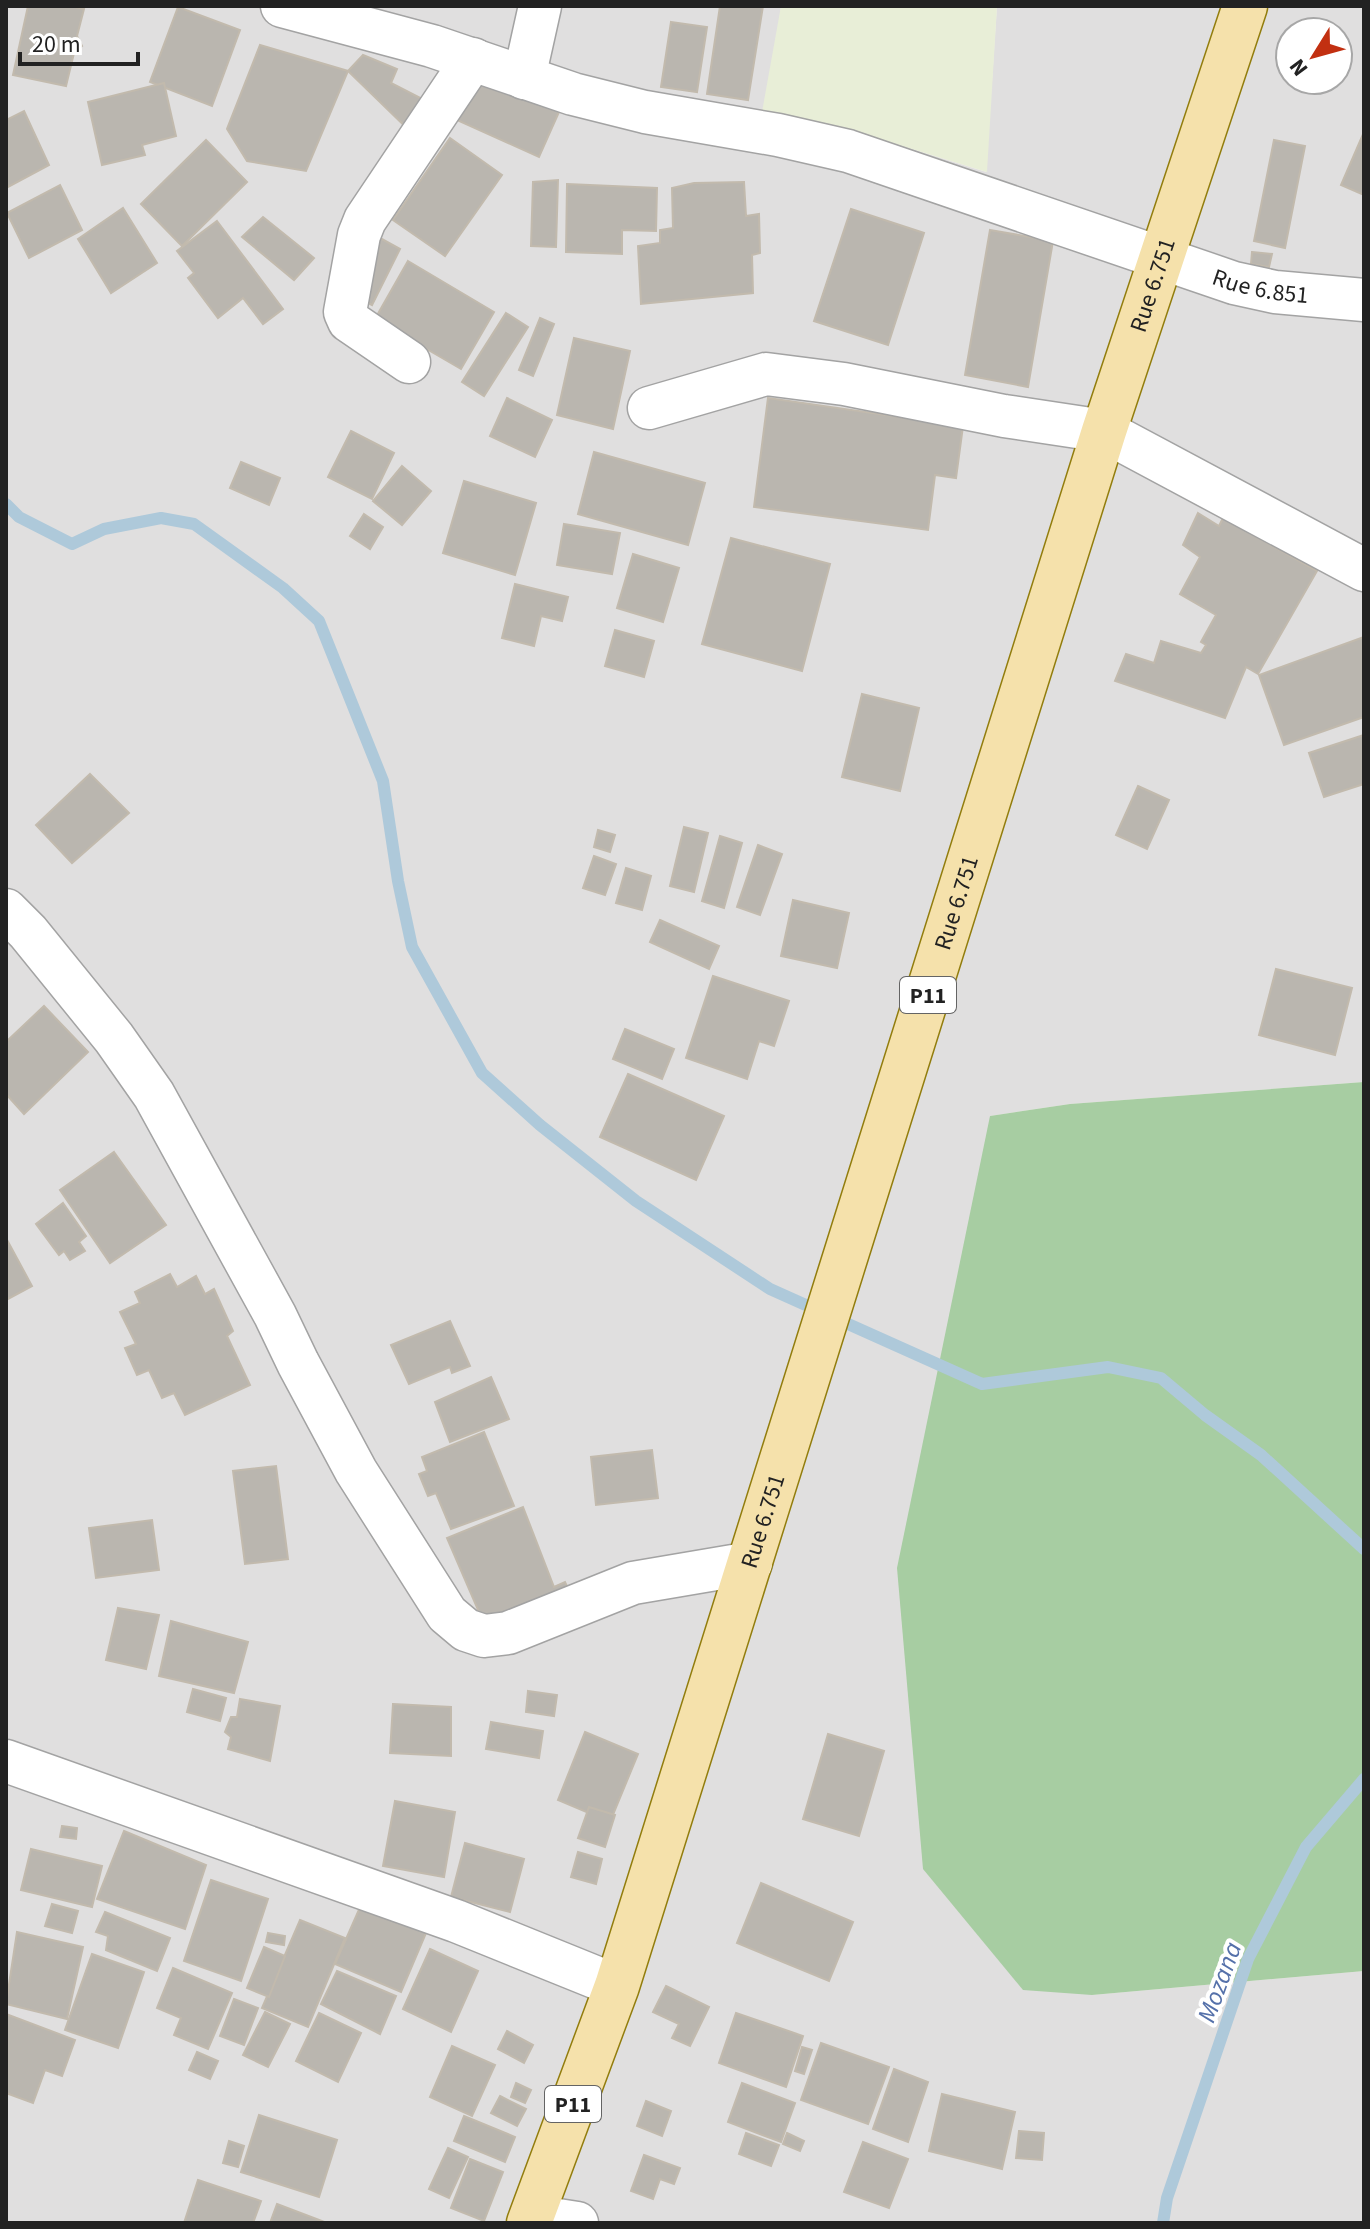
<svg xmlns="http://www.w3.org/2000/svg" width="1370" height="2229" viewBox="0 0 1370 2229" font-family="'Source Sans 3',sans-serif">
	<rect width="100%" height="100%" fill="#f1f0e9"/>
	<path fill="#e0dfdf" fill-rule="evenodd" d="M 6,6 L 781,6 L 770,117 L 886,141 L 986,172 L 997,6 L 1364,6 L 1364,1082 L 1070,1104 L 990,1116 L 1092,1995 L 1364,1971 L 1364,2223 L 6,2223 ZM 1290,32 L 1338,32 L 1338,80 L 1290,80 Z"/>
	<path fill="#e8eed7" d="M 781,6 L 997,6 L 987,172 L 886,141 L 770,117 L 762,112 Z"/>
	<path fill="#a7cda2" d="M 1364,1082 L 1364,1971 L 1092,1995 L 1023,1990 L 923,1869 L 897,1568 L 990,1116 L 1070,1104 Z"/>
	<g fill="none" stroke-linecap="round" stroke-linejoin="round">
		<g stroke="#aec9da" stroke-width="12">
			<path d="M 6,504 L 19,517 L 72,544 L 104,529 L 161,518 L 194,524 L 283,588 L 319,621 L 383,781 L 398,881 L 412,947 L 482,1073 L 540,1125 L 636,1201 L 770,1289 L 982,1384 L 1108,1367 L 1161,1378 L 1205,1415 L 1261,1455 L 1364,1549"/>
			<path d="M 1163,2223 L 1167,2198 L 1248,1959 L 1306,1847 L 1364,1779"/>
		</g>
	</g>
	<g fill="#bab6af" stroke="#c2baad" stroke-width="2">
		<path d="M 28,6 L 71,6 L 84,9 L 77,36 L 82,46 L 74,53 L 66,86 L 13,75 Z"/>
		<path d="M 720,6 L 763,6 L 748,100 L 707,94 Z"/>
		<path d="M 178,7 L 240,30 L 212,106 L 150,82 Z"/>
		<path d="M 671,22 L 707,27 L 697,92 L 661,87 Z"/>
		<path d="M 260,45 L 348,71 L 306,171 L 247,161 L 227,129 Z"/>
		<path d="M 363,55 L 397,69 L 391,83 L 430,103 L 414,135 L 348,71 Z"/>
		<path d="M 478,73 L 559,112 L 539,157 L 457,120 Z"/>
		<path d="M 164,83 L 176,136 L 142,145 L 145,155 L 102,165 L 88,102 Z"/>
		<path d="M 24,111 L 49,165 L 6,188 L 6,120 Z"/>
		<path d="M 1364,132 L 1364,195 L 1341,185 Z"/>
		<path d="M 450,138 L 502,175 L 445,256 L 393,220 Z"/>
		<path d="M 206,140 L 247,182 L 182,246 L 141,204 Z"/>
		<path d="M 1274,140 L 1305,146 L 1285,248 L 1254,241 Z"/>
		<path d="M 558,180 L 556,247 L 531,246 L 533,182 Z"/>
		<path d="M 744,182 L 746,216 L 759,214 L 760,253 L 752,255 L 753,293 L 641,304 L 638,246 L 660,243 L 660,230 L 673,228 L 672,188 L 694,183 Z"/>
		<path d="M 567,184 L 657,188 L 656,231 L 622,230 L 622,254 L 566,252 Z"/>
		<path d="M 60,185 L 82,230 L 29,258 L 7,213 Z"/>
		<path d="M 123,208 L 157,263 L 111,293 L 78,239 Z"/>
		<path d="M 851,209 L 924,233 L 888,345 L 814,321 Z"/>
		<path d="M 263,217 L 314,258 L 294,280 L 242,237 Z"/>
		<path d="M 217,221 L 283,309 L 263,324 L 243,298 L 218,318 L 188,278 L 194,273 L 177,251 Z"/>
		<path d="M 990,230 L 1053,241 L 1028,387 L 965,375 Z"/>
		<path d="M 380,238 L 400,249 L 372,305 L 352,294 Z"/>
		<path d="M 1252,252 L 1272,254 L 1269,267 L 1251,264 Z"/>
		<path d="M 408,261 L 494,312 L 461,369 L 375,319 Z"/>
		<path d="M 506,313 L 528,327 L 484,396 L 462,382 Z"/>
		<path d="M 540,318 L 554,324 L 533,376 L 519,370 Z"/>
		<path d="M 574,338 L 630,351 L 613,429 L 557,415 Z"/>
		<path d="M 507,398 L 552,420 L 535,457 L 490,436 Z"/>
		<path d="M 768,398 L 963,426 L 956,478 L 935,475 L 928,530 L 754,507 Z"/>
		<path d="M 351,431 L 394,453 L 372,499 L 328,477 Z"/>
		<path d="M 594,452 L 705,483 L 688,545 L 578,514 Z"/>
		<path d="M 241,462 L 280,478 L 269,505 L 230,488 Z"/>
		<path d="M 402,466 L 431,491 L 402,525 L 373,501 Z"/>
		<path d="M 464,481 L 536,503 L 515,575 L 443,553 Z"/>
		<path d="M 1198,513 L 1219,526 L 1223,518 L 1317,571 L 1258,674 L 1246,667 L 1225,718 L 1115,681 L 1126,654 L 1154,663 L 1161,641 L 1201,653 L 1206,645 L 1201,642 L 1216,615 L 1180,594 L 1200,557 L 1183,545 Z"/>
		<path d="M 364,514 L 383,527 L 370,549 L 350,536 Z"/>
		<path d="M 564,524 L 620,533 L 612,574 L 557,565 Z"/>
		<path d="M 731,538 L 830,564 L 802,671 L 702,644 Z"/>
		<path d="M 633,554 L 679,568 L 663,622 L 617,608 Z"/>
		<path d="M 515,584 L 568,597 L 562,621 L 541,616 L 534,646 L 502,638 Z"/>
		<path d="M 615,630 L 654,641 L 644,677 L 605,666 Z"/>
		<path d="M 1364,637 L 1364,717 L 1284,745 L 1259,675 Z"/>
		<path d="M 862,694 L 919,708 L 900,791 L 842,777 Z"/>
		<path d="M 1364,735 L 1364,784 L 1324,797 L 1309,753 Z"/>
		<path d="M 90,774 L 129,813 L 72,863 L 36,825 Z"/>
		<path d="M 1138,786 L 1169,800 L 1147,849 L 1116,835 Z"/>
		<path d="M 684,827 L 708,833 L 694,892 L 670,886 Z"/>
		<path d="M 598,830 L 615,835 L 610,852 L 594,847 Z"/>
		<path d="M 720,836 L 742,843 L 724,908 L 702,901 Z"/>
		<path d="M 758,845 L 782,854 L 760,915 L 737,907 Z"/>
		<path d="M 594,856 L 616,864 L 605,895 L 583,888 Z"/>
		<path d="M 626,868 L 651,876 L 642,910 L 616,903 Z"/>
		<path d="M 793,900 L 849,913 L 837,968 L 781,956 Z"/>
		<path d="M 660,920 L 719,946 L 709,969 L 650,942 Z"/>
		<path d="M 1276,969 L 1352,988 L 1335,1055 L 1259,1035 Z"/>
		<path d="M 713,976 L 789,1001 L 774,1046 L 759,1041 L 747,1079 L 686,1058 Z"/>
		<path d="M 44,1006 L 88,1052 L 24,1114 L 6,1094 L 6,1042 Z"/>
		<path d="M 625,1029 L 674,1049 L 662,1079 L 613,1059 Z"/>
		<path d="M 628,1074 L 724,1116 L 696,1180 L 600,1137 Z"/>
		<path d="M 114,1152 L 166,1225 L 110,1263 L 60,1190 Z"/>
		<path d="M 63,1203 L 86,1236 L 79,1242 L 85,1251 L 70,1260 L 64,1251 L 59,1255 L 36,1224 Z"/>
		<path d="M 6,1238 L 32,1286 L 6,1300 Z"/>
		<path d="M 170,1274 L 177,1287 L 196,1276 L 205,1294 L 214,1289 L 233,1331 L 227,1336 L 250,1385 L 185,1415 L 174,1393 L 162,1398 L 149,1370 L 137,1375 L 125,1348 L 136,1344 L 120,1312 L 140,1303 L 135,1292 Z"/>
		<path d="M 450,1321 L 470,1366 L 452,1373 L 450,1367 L 409,1384 L 391,1345 Z"/>
		<path d="M 491,1377 L 509,1419 L 450,1442 L 435,1402 Z"/>
		<path d="M 484,1432 L 514,1506 L 451,1529 L 436,1493 L 428,1496 L 419,1474 L 427,1471 L 422,1457 Z"/>
		<path d="M 652,1450 L 658,1498 L 596,1505 L 591,1457 Z"/>
		<path d="M 276,1466 L 288,1559 L 245,1564 L 233,1471 Z"/>
		<path d="M 523,1507 L 554,1587 L 565,1582 L 573,1599 L 485,1626 L 447,1538 Z"/>
		<path d="M 152,1520 L 159,1570 L 96,1578 L 89,1528 Z"/>
		<path d="M 118,1608 L 159,1615 L 146,1669 L 106,1660 Z"/>
		<path d="M 171,1621 L 248,1642 L 234,1693 L 159,1676 Z"/>
		<path d="M 193,1689 L 226,1698 L 220,1721 L 187,1712 Z"/>
		<path d="M 528,1691 L 557,1695 L 554,1716 L 526,1712 Z"/>
		<path d="M 240,1699 L 280,1706 L 270,1761 L 228,1749 L 231,1737 L 225,1732 L 231,1717 L 237,1717 Z"/>
		<path d="M 393,1704 L 451,1707 L 451,1756 L 390,1753 Z"/>
		<path d="M 491,1722 L 543,1731 L 539,1758 L 486,1749 Z"/>
		<path d="M 585,1732 L 638,1754 L 610,1822 L 558,1800 Z"/>
		<path d="M 828,1734 L 884,1751 L 859,1836 L 803,1819 Z"/>
		<path d="M 395,1801 L 455,1812 L 444,1877 L 383,1866 Z"/>
		<path d="M 589,1807 L 615,1815 L 605,1847 L 578,1838 Z"/>
		<path d="M 62,1826 L 77,1828 L 76,1839 L 60,1837 Z"/>
		<path d="M 124,1831 L 206,1865 L 185,1929 L 97,1899 Z"/>
		<path d="M 465,1843 L 524,1859 L 510,1912 L 451,1897 Z"/>
		<path d="M 31,1849 L 102,1866 L 92,1907 L 21,1890 Z"/>
		<path d="M 578,1852 L 602,1859 L 596,1884 L 571,1877 Z"/>
		<path d="M 211,1880 L 268,1899 L 241,1981 L 184,1961 Z"/>
		<path d="M 761,1883 L 853,1922 L 829,1981 L 737,1943 Z"/>
		<path d="M 52,1904 L 78,1911 L 72,1933 L 45,1926 Z"/>
		<path d="M 361,1905 L 426,1933 L 401,1992 L 335,1964 Z"/>
		<path d="M 105,1912 L 170,1938 L 157,1971 L 106,1950 L 108,1936 L 96,1932 Z"/>
		<path d="M 300,1920 L 345,1938 L 308,2027 L 262,2008 Z"/>
		<path d="M 17,1932 L 83,1947 L 67,2019 L 6,2004 Z"/>
		<path d="M 268,1933 L 285,1936 L 284,1945 L 266,1942 Z"/>
		<path d="M 264,1947 L 285,1956 L 269,1997 L 247,1988 Z"/>
		<path d="M 430,1949 L 478,1971 L 451,2032 L 403,2009 Z"/>
		<path d="M 92,1954 L 144,1972 L 118,2048 L 65,2030 Z"/>
		<path d="M 173,1968 L 232,1993 L 208,2049 L 174,2035 L 181,2018 L 157,2008 Z"/>
		<path d="M 337,1971 L 396,1996 L 380,2034 L 321,2004 Z"/>
		<path d="M 666,1986 L 709,2007 L 690,2046 L 672,2038 L 679,2024 L 653,2012 Z"/>
		<path d="M 234,1999 L 258,2008 L 244,2045 L 220,2036 Z"/>
		<path d="M 265,2012 L 290,2024 L 268,2067 L 243,2055 Z"/>
		<path d="M 319,2013 L 361,2033 L 338,2082 L 296,2061 Z"/>
		<path d="M 736,2013 L 803,2036 L 786,2087 L 719,2063 Z"/>
		<path d="M 6,2014 L 75,2040 L 62,2076 L 45,2070 L 33,2103 L 6,2093 Z"/>
		<path d="M 507,2031 L 533,2045 L 524,2063 L 498,2049 Z"/>
		<path d="M 821,2043 L 889,2067 L 868,2124 L 801,2100 Z"/>
		<path d="M 452,2046 L 495,2065 L 472,2116 L 430,2097 Z"/>
		<path d="M 802,2047 L 812,2050 L 804,2074 L 795,2071 Z"/>
		<path d="M 197,2052 L 218,2061 L 210,2079 L 189,2070 Z"/>
		<path d="M 894,2069 L 928,2082 L 908,2142 L 873,2129 Z"/>
		<path d="M 516,2083 L 531,2090 L 525,2103 L 511,2097 Z"/>
		<path d="M 742,2083 L 795,2103 L 781,2142 L 728,2122 Z"/>
		<path d="M 942,2094 L 1015,2112 L 1002,2169 L 929,2151 Z"/>
		<path d="M 500,2096 L 526,2109 L 517,2126 L 491,2113 Z"/>
		<path d="M 646,2101 L 671,2111 L 662,2136 L 637,2126 Z"/>
		<path d="M 259,2115 L 337,2140 L 319,2197 L 241,2172 Z"/>
		<path d="M 464,2116 L 515,2137 L 505,2162 L 454,2141 Z"/>
		<path d="M 1019,2131 L 1044,2133 L 1042,2160 L 1016,2158 Z"/>
		<path d="M 746,2133 L 779,2145 L 771,2166 L 739,2154 Z"/>
		<path d="M 787,2133 L 804,2141 L 800,2151 L 783,2144 Z"/>
		<path d="M 229,2141 L 244,2146 L 238,2167 L 223,2163 Z"/>
		<path d="M 863,2142 L 908,2159 L 889,2208 L 844,2192 Z"/>
		<path d="M 448,2148 L 468,2157 L 449,2198 L 429,2189 Z"/>
		<path d="M 644,2155 L 680,2168 L 674,2184 L 660,2179 L 653,2199 L 631,2191 Z"/>
		<path d="M 470,2159 L 503,2172 L 484,2221 L 451,2208 Z"/>
		<path d="M 198,2180 L 261,2201 L 253,2223 L 184,2223 Z"/>
		<path d="M 277,2204 L 327,2223 L 270,2223 Z"/>
	</g>
	<g fill="none" stroke-linecap="round" stroke-linejoin="round">
		<defs>
			<g id="minor">
				<path id="s1" d="M 282,6 L 432,46 L 573,94 L 645,112 L 778,135 L 848,151 L 1234,283 L 1275,292 L 1364,300"/>
				<path d="M 524,78 L 540,6"/>
				<path d="M 409,362 L 349,321 L 345,312 L 359,235 L 365,220 L 473,59"/>
				<path d="M 649,408 L 766,374 L 844,384 L 1004,416 L 1104,431 L 1364,570"/>
				<path d="M 6,910 L 28,932 L 114,1038 L 154,1095 L 275,1315 L 298,1363 L 356,1471 L 447,1614 L 466,1630 L 484,1636 L 508,1633 L 633,1583 L 751,1563"/>
				<path d="M 6,1761 L 456,1921 L 617,1986"/>
				<path d="M 532,2216 L 577,2223"/>
			</g>
			<g id="major">
				<path id="s2" d="M 529,2223 L 617,1986 L 1104,431 L 1245,6"/>
			</g>
		</defs>
		<use href="#minor" stroke="#a3a3a3" stroke-width="45"/>
		<use href="#major" stroke="#927d0d" stroke-width="47"/>
		<use href="#minor" stroke="#fff" stroke-width="42"/>
		<use href="#major" stroke="#f5e1ab" stroke-width="44"/>
	</g>
	<g text-anchor="middle" stroke-width="8" stroke-linejoin="round" paint-order="stroke">
		<g fill="#fff" stroke="#646464" stroke-width="2">
			<rect x="900" y="977" width="56" height="36" rx="6"/>
			<rect x="545" y="2086" width="56" height="36" rx="6"/>
		</g>
		<g font-size="22" font-weight="bold" fill="#222">
			<text x="928" y="1003">P11</text>
			<text x="573" y="2112">P11</text>
		</g>
		<g font-size="24" fill="#222" stroke="#fff">
			<text dy="8" stroke="none"><textPath href="#s1" startOffset="1020">Rue 6.851</textPath></text>
			<text dy="8" stroke="none"><textPath href="#s2" startOffset="2036">Rue 6.751</textPath></text>
			<text dy="8" stroke="none"><textPath href="#s2" startOffset="1388">Rue 6.751</textPath></text>
			<text dy="8" stroke="none"><textPath href="#s2" startOffset="740">Rue 6.751</textPath></text>
		</g>
		<g font-size="26" font-style="italic" fill="#5571aa" stroke="#fff">
			<text transform="translate(1219 1982) rotate(-70)" y="9">Mozana</text>
		</g>
	</g>
	<rect width="1370" height="2229" fill="none" stroke="#222222" stroke-width="16"/>
	<g transform="translate(1314 56) rotate(233)"><circle r="38" fill="#ffffff" stroke="#a7a7a7" stroke-width="2"/>
	<path d="M0-6L14 30L0 20L-14 30Z" fill="#c23011"/>
	<text y="-12" font-size="22" font-weight="bold" text-anchor="middle" fill="#222222">N</text>
	</g>
	<path d="M20 52v12h118v-12" fill="none" stroke="#222222" stroke-width="4"/>
	<text x="32" y="52" font-size="24" fill="#222222" stroke="#ffffff" stroke-width="6" paint-order="stroke">20 m</text>
</svg>
